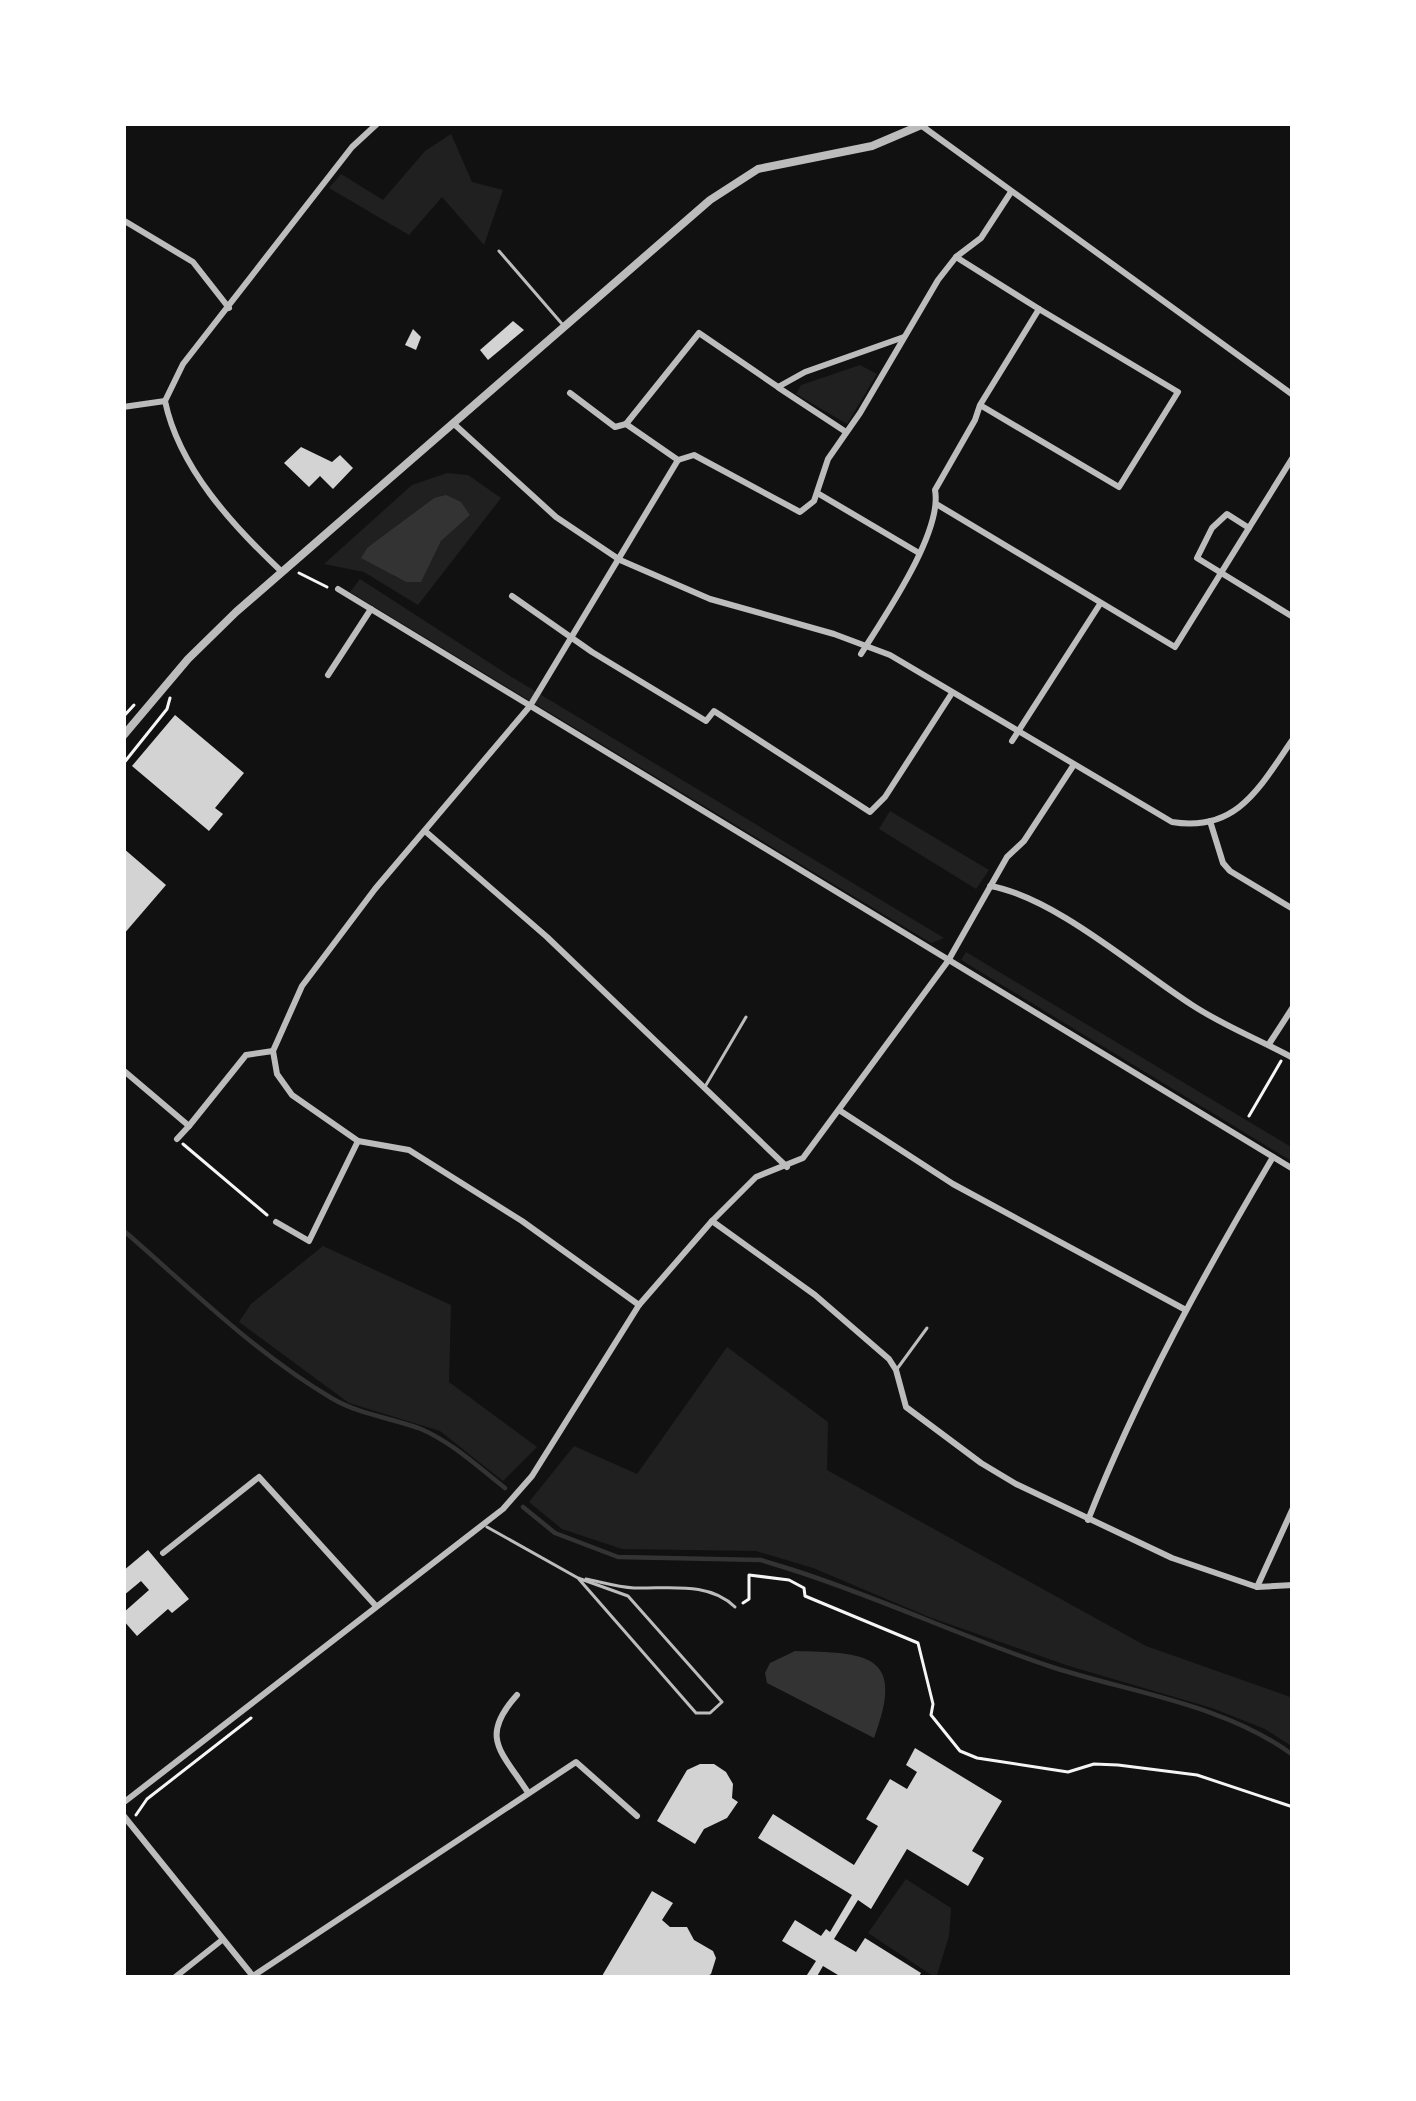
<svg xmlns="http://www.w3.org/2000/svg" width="1416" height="2101" viewBox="0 0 1416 2101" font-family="Jost,sans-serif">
	<rect width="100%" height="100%" fill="#111"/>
	<g fill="#202020" fill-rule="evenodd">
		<path d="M 451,134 L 472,182 L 503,190 L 484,245 L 442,197 L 409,235 L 329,188 L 341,174 L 383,200 L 425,151 Z"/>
		<path d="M 860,365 L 877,374 L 847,424 L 796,394 L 801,385 Z"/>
		<path d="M 447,473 L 468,475 L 501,498 L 418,605 L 364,572 L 324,564 L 412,485 ZM 434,498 L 470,515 L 441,541 L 420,582 C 393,583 383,567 368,547 Z"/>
		<path d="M 360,579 L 510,676 L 944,938 L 931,943 L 350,592 Z"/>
		<path d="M 890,811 L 989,870 L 976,889 L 879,829 Z"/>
		<path d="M 966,952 L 1293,1148 L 1293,1162 L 961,960 Z"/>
		<path d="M 323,1246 L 451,1305 L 449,1382 L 537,1447 L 503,1481 L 440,1431 L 349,1403 L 239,1322 L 251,1304 Z"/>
		<path d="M 727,1347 L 828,1422 L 827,1470 L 1146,1646 L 1293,1698 L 1293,1747 L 1265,1729 L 1212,1708 L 1069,1666 L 929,1617 L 813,1568 L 756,1551 L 622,1549 L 562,1529 L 529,1502 L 574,1446 L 637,1474 Z"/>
		<path d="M 906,1879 L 951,1908 L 949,1936 L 936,1978 L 868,1933 Z"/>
	</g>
	<g fill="#333">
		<path d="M 446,495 L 461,502 L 470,515 L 441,541 L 421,582 L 406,582 L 361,558 L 368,547 L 434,498 Z"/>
		<path d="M 795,1651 C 865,1653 907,1652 874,1738 L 767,1683 L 765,1673 L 770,1663 Z"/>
	</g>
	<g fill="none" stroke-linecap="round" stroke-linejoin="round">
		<g stroke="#333" stroke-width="4.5">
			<path d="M 123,1230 C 190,1288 256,1354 333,1399 C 361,1415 392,1418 421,1429 C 453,1443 478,1467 505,1488"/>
			<path d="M 523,1507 L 555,1533 L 618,1557 L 761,1560 L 793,1570 C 881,1598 964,1638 1052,1667 C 1132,1693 1224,1704 1293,1755"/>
		</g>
	</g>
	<g fill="#d3d3d3">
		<path d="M 513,321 L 524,330 L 488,360 L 480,350 Z"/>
		<path d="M 413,329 L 421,337 L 416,350 L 405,345 Z"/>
		<path d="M 301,447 L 332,462 L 340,455 L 353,468 L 333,489 L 320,476 L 309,487 L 284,463 Z"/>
		<path d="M 175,715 L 244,773 L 215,808 L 223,814 L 209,831 L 132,766 Z"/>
		<path d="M 123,848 L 166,885 L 123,935 Z"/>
		<path d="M 148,1550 L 189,1599 L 172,1613 L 168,1609 L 137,1636 L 123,1620 L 123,1613 L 149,1590 L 141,1581 L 123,1596 L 123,1571 Z"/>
		<path d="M 915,1748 L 1002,1801 L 972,1851 L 984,1858 L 968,1886 L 907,1849 L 871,1909 L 858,1900 L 834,1939 L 856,1952 L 865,1938 L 921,1973 L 918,1978 L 843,1978 L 823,1966 L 816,1978 L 805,1978 L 816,1961 L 782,1941 L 795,1920 L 821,1936 L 826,1929 L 830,1932 L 852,1895 L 758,1838 L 773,1814 L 854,1865 L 878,1826 L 866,1819 L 890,1779 L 907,1789 L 917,1772 L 906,1765 Z"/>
		<path d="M 700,1764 L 714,1764 L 726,1772 L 733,1784 L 732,1798 L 738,1802 L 727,1818 L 704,1829 L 695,1844 L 657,1821 L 687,1770 Z"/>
		<path d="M 652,1891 L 673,1903 L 662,1920 L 670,1927 L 687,1927 L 694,1940 L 713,1951 L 716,1958 L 711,1974 L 704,1978 L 602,1976 Z"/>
	</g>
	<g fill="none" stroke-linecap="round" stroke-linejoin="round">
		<g stroke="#f5f5f5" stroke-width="3">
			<path d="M 299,573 L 327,587"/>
			<path d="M 123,717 L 134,705"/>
			<path d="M 123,764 L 167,709 L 170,698"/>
			<path d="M 1249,1116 L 1281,1061"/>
			<path d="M 183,1144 L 267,1215"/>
			<path d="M 743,1603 L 749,1599 L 749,1575 L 789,1580 L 804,1588 L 805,1596 L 918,1643 L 933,1704 L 931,1715 L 960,1751 L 977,1758 L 1068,1772 L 1094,1764 L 1118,1765 L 1197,1775 L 1293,1807"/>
			<path d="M 136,1815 L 147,1799 L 251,1718"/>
		</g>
		<g stroke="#bcbcbc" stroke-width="3">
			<path d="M 499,251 L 563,325"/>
			<path d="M 706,1085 L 746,1017"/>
			<path d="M 897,1369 L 927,1328"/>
			<path d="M 487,1527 L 578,1578 L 628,1596 L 722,1702 L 710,1713 L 696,1713 L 578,1578"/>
			<path d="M 586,1579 C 601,1582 618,1587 634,1588 C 668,1589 709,1581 735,1607"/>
		</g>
		<g stroke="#bcbcbc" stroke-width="6">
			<path d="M 922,126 L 1293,395"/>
			<path d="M 123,220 L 193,262 L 229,308"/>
			<path d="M 956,257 L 1039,309"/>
			<path d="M 779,388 L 846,432"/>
			<path d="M 570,393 L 615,427 L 626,424"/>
			<path d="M 123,407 L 165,401"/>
			<path d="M 453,423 L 556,517 L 620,560 L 710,599 L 834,634 L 890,655 L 1172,822 C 1238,833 1261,785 1293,739"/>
			<path d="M 678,460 L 694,455 L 800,512 L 814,501 L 828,459 L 860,413 L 938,280 L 956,257 L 981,238 L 1011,192"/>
			<path d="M 819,494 L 919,553"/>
			<path d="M 938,505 L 1175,647 L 1293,457"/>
			<path d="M 1249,528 L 1227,514 L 1212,528 L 1197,558 L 1293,617"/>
			<path d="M 282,572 C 233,526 179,468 165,401 L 183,364 L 352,147 L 378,123"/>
			<path d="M 338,589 L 1293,1169"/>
			<path d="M 512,596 L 592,652 L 706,721 L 714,711 L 870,812 L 885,797 L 952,693"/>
			<path d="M 861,654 C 884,617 943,532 935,490 L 975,420 L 980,405 L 1119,487 L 1178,392 L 1039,309 L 980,405"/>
			<path d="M 328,675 L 371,609"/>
			<path d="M 1012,741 L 1100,604"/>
			<path d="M 1210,821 L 1223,863 L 1230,871 L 1293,909"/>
			<path d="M 425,831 L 547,937 L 787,1167"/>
			<path d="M 990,886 C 1054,897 1136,969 1192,1005 C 1224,1026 1260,1040 1293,1058"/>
			<path d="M 1269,1044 L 1293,1007"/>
			<path d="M 123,1070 L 189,1126 L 246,1055 L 273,1051"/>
			<path d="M 839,1110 L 953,1184 L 1184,1309"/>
			<path d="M 177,1139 L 189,1126"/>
			<path d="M 712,1221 L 815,1295 L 889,1359 L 896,1370 L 906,1407 L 981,1463 L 1016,1484 L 1172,1558 L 1257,1587 L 1293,1585"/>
			<path d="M 276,1222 L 309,1241 L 358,1141"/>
			<path d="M 639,1305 L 522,1221 L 409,1150 L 358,1141 L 292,1095 L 277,1074 L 273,1051 L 302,986 L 375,889 L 530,706 L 678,460 L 626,424 L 699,333 L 778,387 L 805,372 L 904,337"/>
			<path d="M 1088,1520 C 1138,1393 1204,1274 1273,1157"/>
			<path d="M 163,1553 L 259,1477 L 376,1606"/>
			<path d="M 1257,1587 L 1293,1508"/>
			<path d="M 517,1695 C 479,1737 501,1751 527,1791"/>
			<path d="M 123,1803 L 503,1509 L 532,1476 L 639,1305 L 712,1221 L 756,1177 L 803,1158 L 948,961 L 1007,857 L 1024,841 L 1073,766"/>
			<path d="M 123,1815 L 252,1975"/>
			<path d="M 253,1976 L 576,1762 L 637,1816"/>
			<path d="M 174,1978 L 222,1940"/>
		</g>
		<path stroke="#bcbcbc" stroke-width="8" d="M 123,736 L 188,659 L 236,612 L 710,200 L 758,169 L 872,146 L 926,123"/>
	</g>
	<rect width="1416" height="2101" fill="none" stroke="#ffffff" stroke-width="252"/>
</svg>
